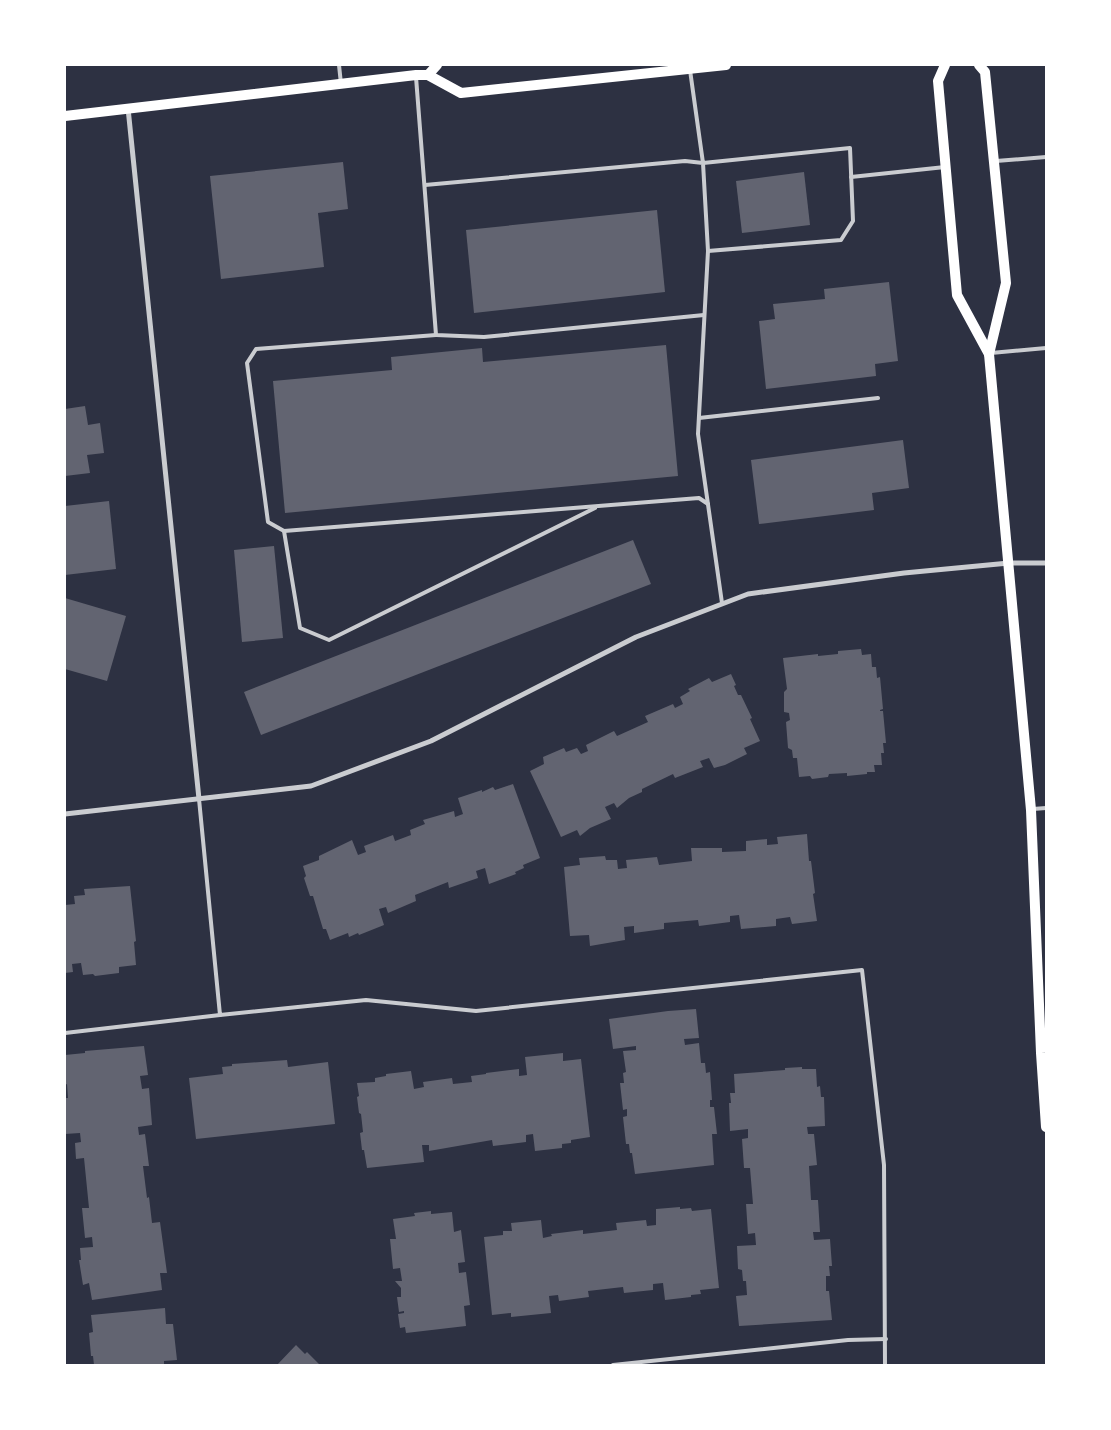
<svg xmlns="http://www.w3.org/2000/svg" width="1111" height="1430" viewBox="0 0 1111 1430" font-family="'Noto Sans',sans-serif">
	<rect width="100%" height="100%" fill="#2d3142"/>
	<g fill="#626471">
		<path d="M 343,162 L 348,209 L 318,213 L 324,267 L 221,279 L 210,176 Z"/>
		<path d="M 804,172 L 810,225 L 742,233 L 736,181 Z"/>
		<path d="M 657,210 L 665,292 L 474,313 L 466,230 Z"/>
		<path d="M 889,282 L 898,361 L 875,364 L 876,376 L 766,389 L 759,321 L 775,319 L 773,304 L 825,299 L 824,289 Z"/>
		<path d="M 666,345 L 678,476 L 285,513 L 273,381 L 392,370 L 391,357 L 482,348 L 483,362 Z"/>
		<path d="M 85,406 L 88,425 L 100,423 L 104,453 L 87,455 L 90,473 L 65,476 L 65,409 Z"/>
		<path d="M 903,440 L 909,488 L 872,493 L 874,510 L 759,524 L 751,460 Z"/>
		<path d="M 109,501 L 116,569 L 65,575 L 65,506 Z"/>
		<path d="M 633,540 L 651,584 L 261,735 L 244,692 Z"/>
		<path d="M 274,546 L 283,638 L 242,642 L 234,550 Z"/>
		<path d="M 65,598 L 126,616 L 107,681 L 65,669 Z"/>
		<path d="M 861,649 L 862,655 L 871,654 L 872,667 L 876,667 L 877,678 L 880,677 L 883,709 L 880,710 L 880,711 L 883,711 L 886,743 L 883,743 L 884,753 L 881,753 L 882,765 L 874,765 L 875,772 L 867,772 L 867,774 L 847,776 L 847,773 L 829,774 L 828,777 L 812,779 L 810,776 L 799,777 L 797,758 L 793,758 L 792,750 L 788,748 L 786,722 L 790,720 L 789,713 L 784,712 L 784,692 L 787,689 L 783,658 L 818,654 L 818,656 L 838,654 L 838,651 Z"/>
		<path d="M 731,674 L 736,685 L 734,686 L 738,695 L 741,695 L 752,718 L 750,719 L 760,741 L 744,748 L 747,754 L 725,765 L 714,768 L 709,758 L 700,761 L 703,767 L 675,778 L 673,774 L 642,789 L 642,792 L 629,798 L 617,808 L 614,803 L 605,807 L 611,819 L 590,828 L 580,836 L 577,830 L 561,837 L 530,771 L 544,764 L 543,757 L 564,748 L 566,752 L 577,748 L 581,754 L 588,751 L 586,745 L 614,731 L 617,736 L 648,722 L 645,716 L 673,704 L 675,708 L 683,704 L 680,697 L 690,691 L 688,689 L 709,678 L 712,682 Z"/>
		<path d="M 513,784 L 540,858 L 523,865 L 524,868 L 515,872 L 516,874 L 489,884 L 485,868 L 476,871 L 478,878 L 449,888 L 448,882 L 415,895 L 416,901 L 388,913 L 386,907 L 379,909 L 384,925 L 359,935 L 358,933 L 349,937 L 348,933 L 330,940 L 326,929 L 323,929 L 313,896 L 310,896 L 304,878 L 306,876 L 303,866 L 319,860 L 319,856 L 352,840 L 358,855 L 366,852 L 364,846 L 393,835 L 395,841 L 411,835 L 410,830 L 425,824 L 423,820 L 454,811 L 455,817 L 463,814 L 458,798 L 482,790 L 482,792 L 493,787 L 495,790 Z"/>
		<path d="M 807,834 L 809,861 L 811,861 L 815,893 L 813,894 L 817,921 L 792,924 L 790,917 L 776,919 L 776,926 L 741,929 L 739,915 L 730,916 L 730,922 L 699,926 L 698,920 L 664,923 L 664,929 L 634,933 L 634,926 L 624,927 L 625,940 L 590,946 L 589,935 L 570,936 L 564,867 L 580,865 L 579,858 L 605,856 L 606,860 L 617,860 L 618,869 L 627,868 L 626,860 L 657,857 L 659,865 L 692,861 L 691,848 L 722,848 L 722,852 L 746,851 L 746,841 L 767,839 L 767,845 L 778,844 L 777,837 Z"/>
		<path d="M 130,886 L 136,941 L 134,942 L 136,965 L 119,967 L 119,973 L 95,976 L 93,974 L 83,975 L 81,963 L 72,964 L 73,972 L 65,973 L 65,905 L 75,904 L 74,896 L 85,895 L 84,889 Z"/>
		<path d="M 696,1009 L 699,1038 L 684,1039 L 685,1045 L 699,1043 L 701,1063 L 705,1063 L 706,1073 L 710,1072 L 712,1100 L 710,1100 L 710,1107 L 714,1107 L 717,1134 L 712,1134 L 714,1165 L 635,1174 L 632,1153 L 630,1153 L 629,1144 L 626,1144 L 623,1117 L 627,1116 L 627,1109 L 623,1110 L 620,1083 L 624,1083 L 623,1073 L 626,1072 L 623,1051 L 636,1050 L 636,1046 L 613,1049 L 609,1019 L 668,1011 Z"/>
		<path d="M 144,1046 L 148,1075 L 140,1076 L 142,1089 L 149,1088 L 152,1125 L 138,1127 L 139,1135 L 145,1134 L 149,1166 L 143,1166 L 147,1198 L 149,1197 L 152,1223 L 160,1222 L 167,1273 L 160,1273 L 162,1290 L 92,1300 L 89,1283 L 83,1285 L 79,1260 L 81,1260 L 80,1248 L 93,1247 L 92,1237 L 85,1238 L 82,1208 L 89,1208 L 84,1158 L 76,1159 L 75,1143 L 81,1142 L 80,1133 L 65,1134 L 66,1132 L 65,1098 L 68,1098 L 67,1084 L 65,1085 L 65,1055 L 85,1053 L 85,1051 Z"/>
		<path d="M 563,1053 L 563,1061 L 581,1059 L 590,1137 L 571,1140 L 571,1143 L 562,1144 L 562,1148 L 535,1151 L 533,1134 L 526,1135 L 526,1142 L 493,1146 L 492,1140 L 429,1151 L 429,1145 L 422,1145 L 424,1162 L 367,1168 L 364,1150 L 362,1150 L 360,1133 L 363,1132 L 361,1114 L 359,1113 L 357,1097 L 359,1096 L 357,1083 L 375,1082 L 375,1078 L 386,1076 L 386,1074 L 411,1071 L 414,1089 L 424,1087 L 423,1082 L 452,1078 L 453,1084 L 472,1082 L 471,1076 L 486,1074 L 486,1073 L 519,1069 L 519,1076 L 527,1075 L 525,1057 Z"/>
		<path d="M 287,1060 L 288,1067 L 328,1062 L 335,1124 L 196,1139 L 189,1078 L 223,1074 L 222,1067 L 232,1066 L 232,1064 Z"/>
		<path d="M 802,1067 L 802,1069 L 816,1069 L 817,1087 L 820,1086 L 821,1097 L 824,1097 L 825,1126 L 807,1127 L 808,1134 L 814,1134 L 817,1165 L 809,1166 L 811,1200 L 818,1200 L 820,1232 L 813,1232 L 814,1240 L 830,1239 L 832,1266 L 829,1266 L 830,1276 L 826,1276 L 826,1291 L 829,1291 L 832,1320 L 739,1326 L 736,1296 L 747,1295 L 746,1281 L 743,1281 L 742,1270 L 738,1269 L 737,1246 L 756,1245 L 755,1233 L 748,1234 L 746,1204 L 753,1204 L 750,1168 L 744,1168 L 742,1139 L 748,1138 L 748,1129 L 730,1131 L 729,1103 L 731,1103 L 730,1093 L 735,1093 L 734,1074 L 785,1070 L 785,1068 Z"/>
		<path d="M 680,1207 L 680,1209 L 691,1208 L 692,1211 L 711,1209 L 719,1288 L 700,1290 L 701,1294 L 691,1295 L 691,1297 L 665,1300 L 663,1283 L 653,1284 L 653,1290 L 624,1293 L 623,1287 L 588,1291 L 589,1297 L 559,1301 L 558,1295 L 549,1296 L 551,1313 L 511,1317 L 511,1313 L 492,1315 L 484,1237 L 503,1235 L 503,1231 L 512,1231 L 511,1223 L 541,1220 L 543,1238 L 552,1236 L 551,1234 L 583,1230 L 583,1234 L 617,1230 L 616,1223 L 646,1220 L 647,1226 L 656,1225 L 656,1209 Z"/>
		<path d="M 431,1211 L 431,1214 L 452,1212 L 454,1232 L 461,1230 L 465,1262 L 458,1263 L 459,1273 L 466,1272 L 470,1305 L 464,1306 L 466,1326 L 406,1333 L 405,1327 L 400,1328 L 398,1314 L 404,1313 L 404,1311 L 399,1312 L 397,1297 L 401,1297 L 401,1288 L 395,1281 L 402,1281 L 400,1268 L 393,1269 L 390,1239 L 396,1239 L 393,1219 L 415,1216 L 414,1213 Z"/>
		<path d="M 165,1308 L 166,1324 L 173,1324 L 177,1360 L 164,1361 L 164,1365 L 94,1365 L 93,1356 L 91,1356 L 89,1333 L 93,1332 L 91,1315 Z"/>
		<path d="M 296,1345 L 305,1354 L 307,1352 L 320,1365 L 277,1365 Z"/>
	</g>
	<g fill="none" stroke-linecap="round" stroke-linejoin="round">
		<g stroke="#caccd0" stroke-width="4">
			<path d="M 339,65 L 341,84"/>
			<path d="M 690,70 L 703,163 L 850,148 L 853,221 L 841,240 L 708,251"/>
			<path d="M 416,77 L 436,335 L 484,337 L 704,315"/>
			<path d="M 996,161 L 1046,157"/>
			<path d="M 851,177 L 945,167"/>
			<path d="M 425,185 L 685,161 L 703,163 L 708,251 L 698,434 L 722,603"/>
			<path d="M 436,335 L 256,349 L 247,363 L 268,522 L 284,531 L 699,498 L 708,504"/>
			<path d="M 991,353 L 1046,348"/>
			<path d="M 699,418 L 878,398"/>
			<path d="M 284,531 L 300,628 L 329,640 L 595,508"/>
			<path d="M 199,799 L 220,1015 L 366,1000 L 476,1011 L 862,970 L 884,1165 L 885,1365"/>
			<path d="M 1033,809 L 1046,808"/>
			<path d="M 65,1033 L 220,1015"/>
			<path d="M 613,1365 L 848,1340 L 886,1339"/>
		</g>
		<g stroke="#caccd0" stroke-width="5">
			<path d="M 128,108 L 199,799"/>
			<path d="M 65,814 L 311,786 L 431,741 L 636,637 L 748,594 L 904,573 L 1009,563 L 1046,563"/>
		</g>
		<g stroke="#fff" stroke-width="10">
			<path d="M 945,65 L 938,81 L 957,295 L 989,354"/>
			<path d="M 979,65 L 985,72 L 1006,283 L 989,354 L 1031,810 L 1041,1053 L 1046,1127"/>
			<path d="M 428,75 L 437,65"/>
			<path d="M 65,116 L 416,75 L 428,75 L 461,93 L 726,65"/>
		</g>
	</g>
	<rect width="1111" height="1430" fill="none" stroke="#ffffff" stroke-width="132"/>
</svg>
